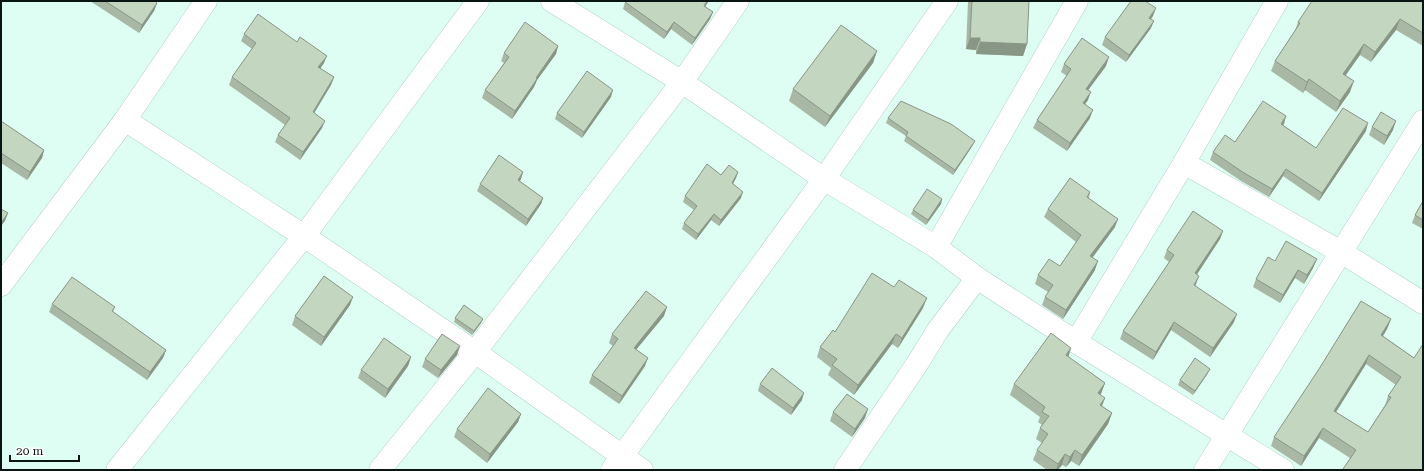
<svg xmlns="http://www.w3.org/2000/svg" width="1424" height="471" viewBox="0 0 1424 471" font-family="'Roboto Serif',serif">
	<rect width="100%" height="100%" fill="#defef3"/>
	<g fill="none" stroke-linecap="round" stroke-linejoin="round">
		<defs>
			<g id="minor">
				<path d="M 552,1 L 682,82 L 824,179 L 936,247 L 977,278 L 1076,342 L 1283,470"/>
				<path d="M 125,120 L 304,236 L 475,352 L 642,470"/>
				<path d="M 1184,163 L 1341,252 L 1423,303"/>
				<path d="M 936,247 L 1077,1"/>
				<path d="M 1,285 L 125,120 L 206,1"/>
				<path d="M 1076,342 L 1184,163 L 1277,1"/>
				<path d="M 117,470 L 304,236 L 478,1"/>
				<path d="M 380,470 L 475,352 L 682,82 L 738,1"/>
				<path d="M 612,470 L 824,179 L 947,1"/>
				<path d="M 845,470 L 917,364 L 938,330 L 977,278"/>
				<path d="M 1205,470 L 1423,121"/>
			</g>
		</defs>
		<use href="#minor" stroke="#b2d1c7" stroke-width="23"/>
		<use href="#minor" stroke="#fff" stroke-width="22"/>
	</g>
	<g fill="#a8b8a5" fill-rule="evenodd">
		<path d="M 90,1 L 155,1 L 157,3 L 154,11 L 139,33 Z"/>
		<path d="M 968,1 L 1029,1 L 1027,44 L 1023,56 L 976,54 L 976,50 L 966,49 Z"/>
		<path d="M 1423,1 L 1423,46 L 1396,30 L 1371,62 L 1360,55 L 1346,75 L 1350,92 L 1336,112 L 1305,90 L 1303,93 L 1271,71 L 1275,61 L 1295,31 L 1298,22 Z"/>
		<path d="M 625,2 L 705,7 L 713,12 L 710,19 L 692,45 L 671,29 L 664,39 L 623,9 Z"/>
		<path d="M 1153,16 L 1151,19 L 1151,28 L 1126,62 L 1102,45 L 1105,37 Z"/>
		<path d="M 244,34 L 324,63 L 320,68 L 334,77 L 331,85 L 314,113 L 322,128 L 300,160 L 275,142 L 278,135 L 285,125 L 229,85 L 232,77 L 252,49 L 241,41 Z"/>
		<path d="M 558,46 L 556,54 L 537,80 L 534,87 L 512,119 L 482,98 L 485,90 L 504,63 L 501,61 L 504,53 Z"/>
		<path d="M 877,51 L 873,63 L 825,127 L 789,101 L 793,89 Z"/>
		<path d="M 1064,64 L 1106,66 L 1088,90 L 1088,100 L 1085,104 L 1090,118 L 1067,151 L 1033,128 L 1037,120 L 1067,76 L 1061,72 Z"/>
		<path d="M 611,97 L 582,138 L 555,119 L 557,113 Z"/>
		<path d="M 1286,116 L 1283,125 L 1316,148 L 1366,131 L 1319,201 L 1283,176 L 1269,197 L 1241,181 L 1210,160 L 1213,152 Z"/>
		<path d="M 888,118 L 973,145 L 953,175 L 904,141 L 906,136 L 886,123 Z"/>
		<path d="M 1,121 L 44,150 L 42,158 L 27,180 L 1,163 Z"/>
		<path d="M 1372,127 L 1393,130 L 1384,145 L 1369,135 Z"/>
		<path d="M 523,172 L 520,181 L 543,198 L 541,204 L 526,226 L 477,191 L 480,184 Z"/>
		<path d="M 738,172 L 736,178 L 733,184 L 741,198 L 719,226 L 711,220 L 696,240 L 682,229 L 684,223 L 694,210 L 683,202 L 685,196 L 721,175 Z"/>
		<path d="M 1090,192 L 1089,198 L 1115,227 L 1092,258 L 1095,270 L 1063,319 L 1042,305 L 1045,297 L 1048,292 L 1035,284 L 1038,275 L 1060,266 L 1076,242 L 1044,217 L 1048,209 Z"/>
		<path d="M 942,199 L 941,204 L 926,225 L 911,214 L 913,210 Z"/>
		<path d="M 1423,201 L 1423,229 L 1412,223 L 1415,215 Z"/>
		<path d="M 1223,231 L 1220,239 L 1197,274 L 1196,284 L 1195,286 L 1234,322 L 1210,357 L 1171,330 L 1153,360 L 1120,339 L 1123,331 L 1169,262 L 1164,258 L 1167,250 Z"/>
		<path d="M 1317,259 L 1313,268 L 1304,284 L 1295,278 L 1280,303 L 1253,287 L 1256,279 L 1275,261 Z"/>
		<path d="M 52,304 L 115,307 L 113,312 L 166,350 L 163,358 L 147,380 L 49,312 Z"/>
		<path d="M 350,305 L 321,346 L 292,325 L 295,316 Z"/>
		<path d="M 923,308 L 898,348 L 892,344 L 854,395 L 828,375 L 831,368 L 817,357 L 820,347 L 835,332 Z"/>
		<path d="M 664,316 L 636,349 L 645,366 L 619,404 L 589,383 L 592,375 L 613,346 L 609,343 L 612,334 Z"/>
		<path d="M 455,318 L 481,323 L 472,335 L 454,322 Z"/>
		<path d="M 1391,319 L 1387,329 L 1383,336 L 1414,358 L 1423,470 L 1343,470 L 1350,458 L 1319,438 L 1301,466 L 1271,446 L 1274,437 ZM 1366,364 L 1396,385 L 1388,396 L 1385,405 L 1368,432 L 1336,412 Z"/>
		<path d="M 460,346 L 457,355 L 438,378 L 422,367 L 425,359 Z"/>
		<path d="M 1071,348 L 1068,357 L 1105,383 L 1100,395 L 1102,406 L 1112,413 L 1108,424 L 1079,466 L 1071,461 L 1066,467 L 1062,465 L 1058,470 L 1047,470 L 1033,460 L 1037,450 L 1042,443 L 1036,439 L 1040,428 L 1042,425 L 1038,422 L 1040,417 L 1010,395 L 1014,384 Z"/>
		<path d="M 411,357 L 408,366 L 385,398 L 358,378 L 361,370 Z"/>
		<path d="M 1208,373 L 1193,395 L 1178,385 L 1180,380 Z"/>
		<path d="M 760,384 L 802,400 L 791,415 L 758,391 Z"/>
		<path d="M 833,412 L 865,418 L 852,437 L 830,421 Z"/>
		<path d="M 521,414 L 518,422 L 487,463 L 454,437 L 457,429 Z"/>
	</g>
	<g fill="#889686">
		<path d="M 707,1 L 709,1 L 701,13 L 704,6 Z"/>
		<path d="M 157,3 L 154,11 L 139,33 L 142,25 Z"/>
		<path d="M 1156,8 L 1153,16 L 1146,25 L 1149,18 Z"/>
		<path d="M 713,12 L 710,19 L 692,45 L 695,38 Z"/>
		<path d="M 1400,19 L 1396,30 L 1371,62 L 1375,52 Z"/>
		<path d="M 1154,21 L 1151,28 L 1126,62 L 1129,55 Z"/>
		<path d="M 674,22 L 671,29 L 664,39 L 667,32 Z"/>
		<path d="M 970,38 L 980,38 L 976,50 L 966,49 Z"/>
		<path d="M 980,42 L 1027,44 L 1023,56 L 976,54 Z"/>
		<path d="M 1364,44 L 1360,55 L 1339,84 L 1343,74 Z"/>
		<path d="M 558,46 L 556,54 L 537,80 L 534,87 L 512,119 L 515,111 L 536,78 Z"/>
		<path d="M 877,51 L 873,63 L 825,127 L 830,116 Z"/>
		<path d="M 327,56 L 324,63 L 316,75 L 318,67 Z"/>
		<path d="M 1109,57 L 1106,66 L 1083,97 L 1086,89 Z"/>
		<path d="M 334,77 L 331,85 L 310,120 L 313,112 Z"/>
		<path d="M 1309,79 L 1305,90 L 1303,93 L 1307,82 Z"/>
		<path d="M 1354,81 L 1350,92 L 1336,112 L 1340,101 Z"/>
		<path d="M 613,90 L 611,97 L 582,138 L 584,132 Z"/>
		<path d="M 1091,92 L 1088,100 L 1080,111 L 1083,103 Z"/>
		<path d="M 1093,110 L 1090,118 L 1067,151 L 1070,143 Z"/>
		<path d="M 1286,116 L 1284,124 L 1278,132 L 1281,124 Z"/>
		<path d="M 325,121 L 322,128 L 300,160 L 303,152 Z"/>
		<path d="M 1396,121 L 1393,130 L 1384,145 L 1387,136 Z"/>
		<path d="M 1368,123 L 1366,131 L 1319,201 L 1322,193 Z"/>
		<path d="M 975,141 L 973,145 L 953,175 L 955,170 Z"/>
		<path d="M 44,150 L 42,158 L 27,180 L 30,172 Z"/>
		<path d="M 1286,169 L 1283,176 L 1269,197 L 1272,189 Z"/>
		<path d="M 523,172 L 521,179 L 516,186 L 518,180 Z"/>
		<path d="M 738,172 L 736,178 L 730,189 L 732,183 Z"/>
		<path d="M 743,192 L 741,198 L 719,226 L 721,220 Z"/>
		<path d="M 543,198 L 541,204 L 526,226 L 528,219 Z"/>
		<path d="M 942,199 L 941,204 L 926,225 L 928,220 Z"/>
		<path d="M 8,213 L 5,221 L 1,226 L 1,223 Z"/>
		<path d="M 714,214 L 711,220 L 696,240 L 698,234 Z"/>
		<path d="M 1118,219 L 1115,227 L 1087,265 L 1090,256 Z"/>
		<path d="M 1223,231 L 1220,239 L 1192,282 L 1195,273 Z"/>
		<path d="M 1317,259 L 1313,268 L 1304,284 L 1307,275 Z"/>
		<path d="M 1098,261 L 1095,270 L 1063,319 L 1066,310 Z"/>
		<path d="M 1298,270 L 1295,278 L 1280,303 L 1283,295 Z"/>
		<path d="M 1199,276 L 1196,284 L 1191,294 L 1194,285 Z"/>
		<path d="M 353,297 L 350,305 L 321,346 L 324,337 Z"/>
		<path d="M 927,298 L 923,308 L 898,348 L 902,338 Z"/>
		<path d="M 667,307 L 664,316 L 631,356 L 634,348 Z"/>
		<path d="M 1237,314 L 1234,322 L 1210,357 L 1213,348 Z"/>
		<path d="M 483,319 L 481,323 L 472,335 L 474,331 Z"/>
		<path d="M 1391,319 L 1387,329 L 1378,344 L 1381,335 Z"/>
		<path d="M 1174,322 L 1171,330 L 1153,360 L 1156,352 Z"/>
		<path d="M 896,334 L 892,344 L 854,395 L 858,385 Z"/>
		<path d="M 460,346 L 457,355 L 438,378 L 441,370 Z"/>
		<path d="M 1071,348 L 1068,358 L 1066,355 Z"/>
		<path d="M 166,350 L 163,358 L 147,380 L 150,372 Z"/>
		<path d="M 1369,355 L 1366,364 L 1331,420 L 1334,411 Z"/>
		<path d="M 411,357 L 408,366 L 385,398 L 388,389 Z"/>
		<path d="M 648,358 L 645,366 L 619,404 L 622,396 Z"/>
		<path d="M 1210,369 L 1208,373 L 1193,395 L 1195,391 Z"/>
		<path d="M 1105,383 L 1101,394 L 1094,404 L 1098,393 Z"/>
		<path d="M 804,393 L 802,400 L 791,415 L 793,408 Z"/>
		<path d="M 1105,398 L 1101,409 L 1100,405 Z"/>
		<path d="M 868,409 L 865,418 L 852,437 L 855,429 Z"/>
		<path d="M 1112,413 L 1108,424 L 1079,466 L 1082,455 Z"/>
		<path d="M 521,414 L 518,422 L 487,463 L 490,454 Z"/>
		<path d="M 1323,428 L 1319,438 L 1301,466 L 1304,456 Z"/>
		<path d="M 1075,450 L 1071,461 L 1066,467 L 1070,457 Z"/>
		<path d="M 1065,454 L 1062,465 L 1058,470 L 1056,470 L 1058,464 Z"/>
	</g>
	<g fill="#c3d6c0" stroke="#889686" fill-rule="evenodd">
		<path d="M 105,1 L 155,1 L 157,3 L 142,25 Z"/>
		<path d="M 626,1 L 707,1 L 704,6 L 713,12 L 695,38 L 674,22 L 667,32 L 625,2 Z"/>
		<path d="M 972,1 L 1029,1 L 1027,44 L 980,42 L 980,38 L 970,38 Z"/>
		<path d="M 1131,1 L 1145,1 L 1156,8 L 1149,18 L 1154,21 L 1129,55 L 1105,37 Z"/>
		<path d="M 1312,1 L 1423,1 L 1423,33 L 1400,19 L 1375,52 L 1364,44 L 1343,74 L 1354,81 L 1340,101 L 1309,79 L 1307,82 L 1275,61 L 1300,23 L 1298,22 Z"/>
		<path d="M 258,14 L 297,42 L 300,37 L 327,56 L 318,67 L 334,77 L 313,112 L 325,121 L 303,152 L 278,135 L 290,118 L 232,77 L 256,43 L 244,34 Z"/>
		<path d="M 525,22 L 558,46 L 536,78 L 537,79 L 515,111 L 485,90 L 509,57 L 504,53 Z"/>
		<path d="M 841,25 L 877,51 L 830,116 L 793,89 Z"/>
		<path d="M 1082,38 L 1109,57 L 1086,89 L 1091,92 L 1083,103 L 1093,110 L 1070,143 L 1037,120 L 1071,69 L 1064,64 Z"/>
		<path d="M 587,71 L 613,90 L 584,132 L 557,113 Z"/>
		<path d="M 901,101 L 951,124 L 975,141 L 955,170 L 906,136 L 908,132 L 888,118 Z"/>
		<path d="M 1263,101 L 1286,116 L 1281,124 L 1316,148 L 1343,108 L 1368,123 L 1322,193 L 1286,169 L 1272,189 L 1244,173 L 1213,152 L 1225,135 L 1235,142 Z"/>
		<path d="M 1381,112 L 1396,121 L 1387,136 L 1372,127 Z"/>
		<path d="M 1,121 L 44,150 L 30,172 L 1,153 Z"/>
		<path d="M 499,155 L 523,172 L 518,180 L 543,198 L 528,219 L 480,184 Z"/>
		<path d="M 707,164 L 721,175 L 729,165 L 738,172 L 732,183 L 743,192 L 721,220 L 714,214 L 698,234 L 684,223 L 697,206 L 685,196 Z"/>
		<path d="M 1070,178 L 1090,192 L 1087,197 L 1118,219 L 1090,256 L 1098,261 L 1066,310 L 1045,297 L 1053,285 L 1038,275 L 1049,259 L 1060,266 L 1081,235 L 1048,209 Z"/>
		<path d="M 927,189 L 942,199 L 928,220 L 913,210 Z"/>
		<path d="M 1423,201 L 1423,220 L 1415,215 Z"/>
		<path d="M 1,209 L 8,213 L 1,223 Z"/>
		<path d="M 1193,211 L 1223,231 L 1195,273 L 1199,276 L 1194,285 L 1237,314 L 1213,348 L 1174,322 L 1156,352 L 1123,331 L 1174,255 L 1167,250 Z"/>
		<path d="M 1286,241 L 1317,259 L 1307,275 L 1298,270 L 1283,295 L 1256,279 L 1268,257 L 1275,261 Z"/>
		<path d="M 872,273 L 894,287 L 899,280 L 927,298 L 902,338 L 896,334 L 858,385 L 832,365 L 837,359 L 820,347 L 833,330 L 835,332 Z"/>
		<path d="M 324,276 L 353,297 L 324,337 L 295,316 Z"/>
		<path d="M 72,277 L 115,307 L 112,311 L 166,350 L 150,372 L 52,304 Z"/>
		<path d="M 646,291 L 667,307 L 634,348 L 648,358 L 622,396 L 592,375 L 618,339 L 612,334 Z"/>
		<path d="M 1361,301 L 1391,319 L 1381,335 L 1414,358 L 1423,344 L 1423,470 L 1345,470 L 1343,469 L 1356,450 L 1323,428 L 1304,456 L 1274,437 L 1319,369 ZM 1369,355 L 1401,377 L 1388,396 L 1391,397 L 1368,432 L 1334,411 Z"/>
		<path d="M 464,305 L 483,319 L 474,331 L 455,318 Z"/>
		<path d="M 1051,333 L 1071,348 L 1066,355 L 1105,383 L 1098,393 L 1105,398 L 1100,405 L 1112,413 L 1082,455 L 1075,450 L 1070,457 L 1065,454 L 1058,464 L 1037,450 L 1048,434 L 1040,428 L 1049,416 L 1042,412 L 1045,407 L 1014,384 Z"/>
		<path d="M 442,334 L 460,346 L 441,370 L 425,359 Z"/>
		<path d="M 384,338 L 411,357 L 388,389 L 361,370 Z"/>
		<path d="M 1195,358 L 1210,369 L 1195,391 L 1180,380 Z"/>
		<path d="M 772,368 L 804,393 L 793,408 L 760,384 Z"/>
		<path d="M 488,388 L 521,414 L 490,454 L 457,429 Z"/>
		<path d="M 847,394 L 868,409 L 855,429 L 833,412 Z"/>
	</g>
	<rect width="1424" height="471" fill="none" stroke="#091512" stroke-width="4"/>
	<path d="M10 455v6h69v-6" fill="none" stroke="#091512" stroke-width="2"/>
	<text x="16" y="455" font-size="12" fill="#091512" stroke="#ffffff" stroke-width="3" paint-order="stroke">20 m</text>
</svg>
